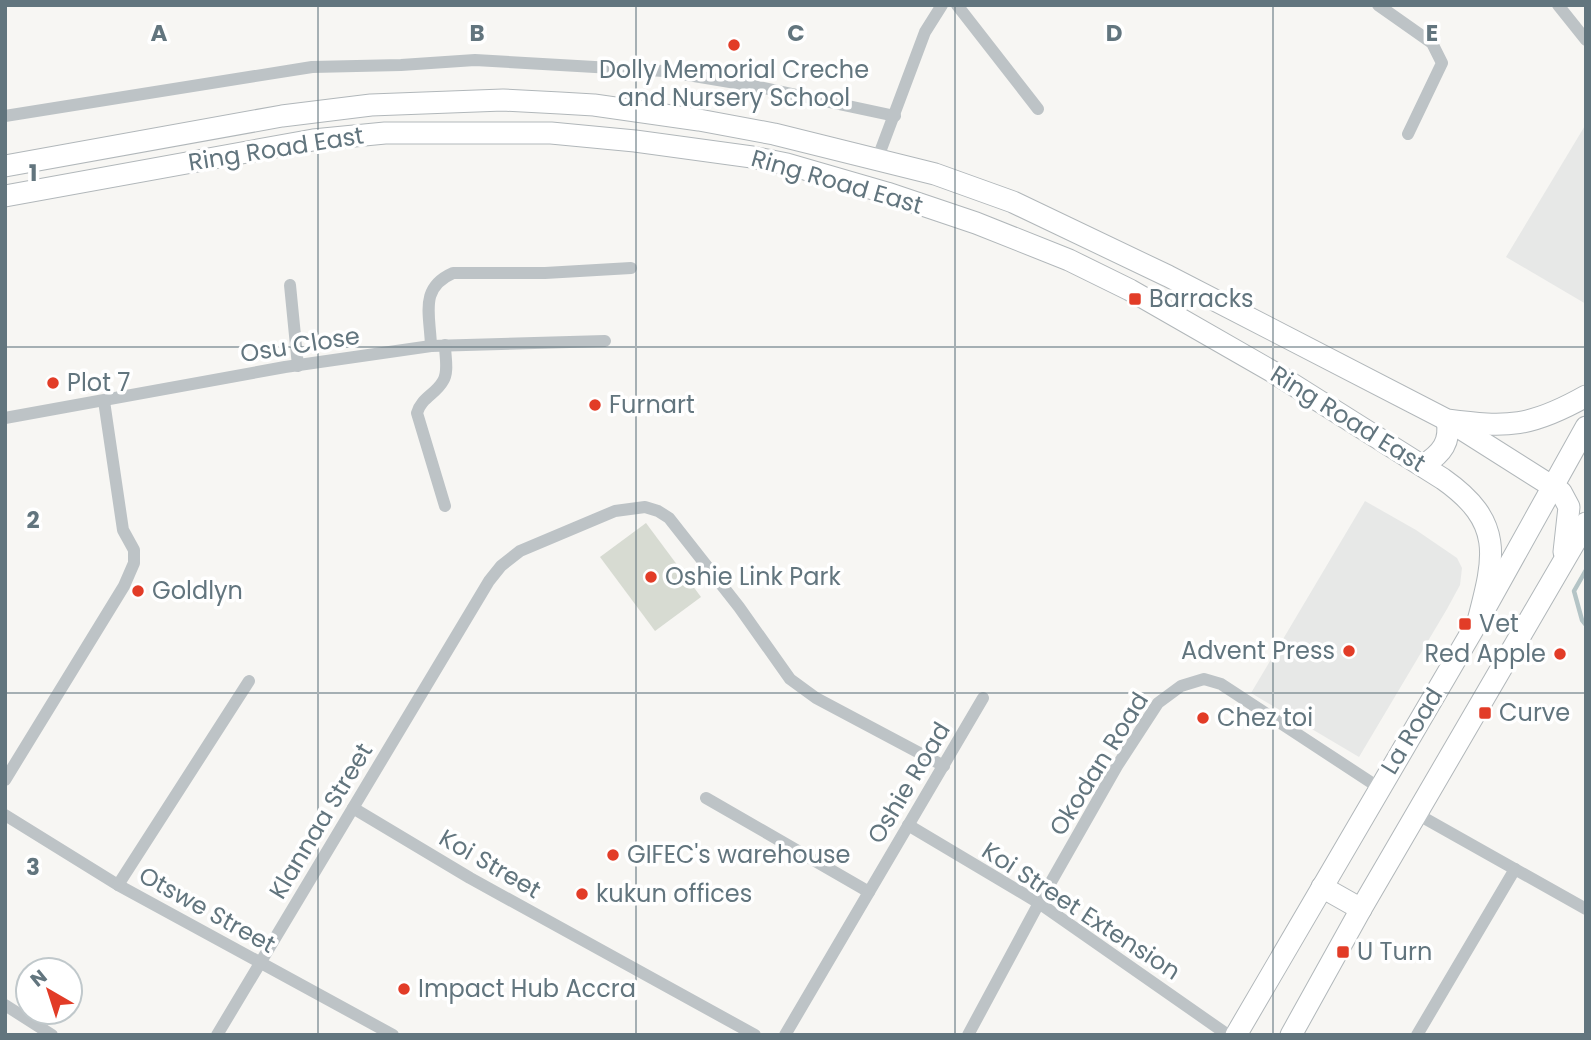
<svg xmlns="http://www.w3.org/2000/svg" width="1591" height="1040" viewBox="0 0 1591 1040" font-family="Poppins,sans-serif">
	<rect width="100%" height="100%" fill="#f7f6f3"/>
	<g fill="#e7e8e7">
		<path d="M 1586,124 L 1586,304 L 1506,257 Z"/>
		<path d="M 1365,501 L 1416,530 L 1457,558 L 1462,568 L 1460,585 L 1447,609 L 1359,757 L 1251,693 Z"/>
	</g>
	<path fill="#d7dbd2" d="M 646,523 L 701,597 L 655,631 L 600,557 Z"/>
	<g fill="none" stroke-linecap="round" stroke-linejoin="round">
		<path stroke="#b4c4c6" stroke-width="4.5" d="M 1586,570 L 1574,591 L 1582,620 L 1586,625"/>
		<defs>
			<g id="primary">
				<path d="M 5,166 L 282,116 L 371,105 L 503,100 L 560,103 L 594,105 L 699,120 L 774,134 L 935,174 L 1013,202 L 1168,276 L 1447,420 C 1508,428 1531,427 1586,396"/>
				<path d="M 5,196 L 313,140 L 385,133 L 551,133 L 635,141 L 752,157 L 787,164 L 887,193 L 976,223 L 1069,260 L 1130,290 L 1273,372 L 1443,479 C 1504,522 1495,556 1478,621"/>
				<path d="M 1452,423 L 1561,492 L 1569,507 L 1564,552"/>
				<path d="M 1424,465 C 1442,453 1451,442 1447,420"/>
				<path d="M 1322,887 L 1361,909"/>
				<path d="M 1236,1035 L 1478,621 L 1586,427"/>
				<path d="M 1291,1035 L 1361,909 L 1586,523"/>
			</g>
		</defs>
		<use href="#primary" stroke="#b1b7ba" stroke-width="23"/>
		<g stroke="#bdc3c6" stroke-width="12">
			<path d="M 957,5 L 1038,109"/>
			<path d="M 1378,5 L 1432,43 L 1442,63 L 1408,134"/>
			<path d="M 1558,5 L 1586,40"/>
			<path d="M 5,116 L 312,67 L 401,65 L 475,60 L 664,71 L 754,86 L 895,116"/>
			<path d="M 877,160 L 925,32 L 942,5"/>
			<path d="M 290,285 L 298,366"/>
			<path d="M 431,346 C 430,314 419,288 453,273 L 545,273 L 631,268"/>
			<path d="M 5,418 L 285,367 L 431,346 L 605,341"/>
			<path d="M 445,506 L 417,413 C 421,398 436,394 443,381 C 449,372 445,356 445,345"/>
			<path d="M 5,780 L 124,586 L 134,563 L 134,550 L 123,530 L 104,401"/>
			<path d="M 706,798 L 869,892"/>
			<path d="M 353,808 L 470,878 L 755,1035"/>
			<path d="M 1417,814 L 1586,909"/>
			<path d="M 5,815 L 118,885 L 393,1035"/>
			<path d="M 908,825 L 1039,903 L 1228,1035"/>
			<path d="M 118,885 L 249,681"/>
			<path d="M 5,1005 L 52,1035"/>
			<path d="M 217,1035 L 489,581 L 501,566 L 520,551 L 615,511 L 645,507 L 658,511 L 669,518 L 739,607 L 790,679 L 816,698 L 944,766"/>
			<path d="M 785,1035 L 983,698"/>
			<path d="M 968,1035 L 1039,903 L 1117,766 L 1158,703 L 1181,686 L 1204,679 L 1221,684 L 1378,787"/>
			<path d="M 1417,1035 L 1515,869"/>
		</g>
		<use href="#primary" stroke="#fff" stroke-width="21"/>
	</g>
	<path fill="none" stroke="#62757e" stroke-width="2" stroke-opacity="0.55" d="M 318,5 L 318,1035M 636,5 L 636,1035M 955,5 L 955,1035M 1273,5 L 1273,1035M 5,347 L 1586,347M 5,693 L 1586,693"/>
	<g fill="#e23c27" stroke="#fff" stroke-width="2.5">
		<circle cx="734" cy="45" r="7"/>
		<rect x="1128" y="292" width="14" height="14" rx="3.5"/>
		<circle cx="53" cy="383" r="7"/>
		<circle cx="595" cy="405" r="7"/>
		<circle cx="651" cy="577" r="7"/>
		<circle cx="138" cy="591" r="7"/>
		<rect x="1458" y="617" width="14" height="14" rx="3.5"/>
		<circle cx="1349" cy="651" r="7"/>
		<circle cx="1560" cy="654" r="7"/>
		<rect x="1478" y="706" width="14" height="14" rx="3.5"/>
		<circle cx="1203" cy="718" r="7"/>
		<circle cx="613" cy="855" r="7"/>
		<circle cx="582" cy="894" r="7"/>
		<rect x="1336" y="945" width="14" height="14" rx="3.5"/>
		<circle cx="404" cy="989" r="7"/>
	</g>
	<g text-anchor="middle" stroke-width="7" stroke-linejoin="round" paint-order="stroke">
		<g font-size="24" fill="#62757e" stroke="#fff" text-anchor="start">
			<text x="734" y="78" text-anchor="middle">Dolly Memorial Creche<tspan x="734" dy="28">and Nursery School</tspan></text>
			<text x="1149" y="307">Barracks</text>
			<text x="67" y="391">Plot 7</text>
			<text x="609" y="413">Furnart</text>
			<text x="665" y="585">Oshie Link Park</text>
			<text x="152" y="599">Goldlyn</text>
			<text x="1479" y="632">Vet</text>
			<text x="1335" y="659" text-anchor="end">Advent Press</text>
			<text x="1546" y="662" text-anchor="end">Red Apple</text>
			<text x="1499" y="721">Curve</text>
			<text x="1217" y="726">Chez toi</text>
			<text x="627" y="863">GIFEC's warehouse</text>
			<text x="596" y="902">kukun offices</text>
			<text x="1357" y="960">U Turn</text>
			<text x="418" y="997">Impact Hub Accra</text>
		</g>
		<g font-size="24" fill="#62757e" stroke="#fff">
			<text transform="translate(276 149) rotate(-9)" y="8">Ring Road East</text>
			<text transform="translate(837 182) rotate(16)" y="8">Ring Road East</text>
			<text transform="translate(300 345) rotate(-9)" y="8">Osu Close</text>
			<text transform="translate(1348 419) rotate(32)" y="8">Ring Road East</text>
			<text transform="translate(1412 731) rotate(-59)" y="8">La Road</text>
			<text transform="translate(1099 764) rotate(-58)" y="8">Okodan Road</text>
			<text transform="translate(909 783) rotate(-59)" y="8">Oshie Road</text>
			<text transform="translate(321 821) rotate(-59)" y="8">Klannaa Street</text>
			<text transform="translate(490 864) rotate(30)" y="8">Koi Street</text>
			<text transform="translate(207 910) rotate(29)" y="8">Otswe Street</text>
			<text transform="translate(1081 911) rotate(33)" y="8">Koi Street Extension</text>
		</g>
	</g>
	<g font-size="23" text-anchor="middle" font-weight="bold" fill="#62757e" stroke="#fff" stroke-width="7" stroke-linejoin="round" paint-order="stroke">
		<text x="159" y="41">A</text>
		<text x="477" y="41">B</text>
		<text x="796" y="41">C</text>
		<text x="1114" y="41">D</text>
		<text x="1432" y="41">E</text>
		<text x="33" y="181">1</text>
		<text x="33" y="528">2</text>
		<text x="33" y="875">3</text>
	</g>
	<rect width="1591" height="1040" fill="none" stroke="#62757e" stroke-width="14"/>
	<g transform="translate(49 991) rotate(321)"><circle r="33" fill="#ffffff" stroke="#c0c8cb" stroke-width="2"/>
	<path d="M0-5L12 26L0 18L-12 26Z" fill="#e23c27"/>
	<text y="-10" font-size="19" font-weight="bold" text-anchor="middle" fill="#62757e">N</text>
	</g>
</svg>
